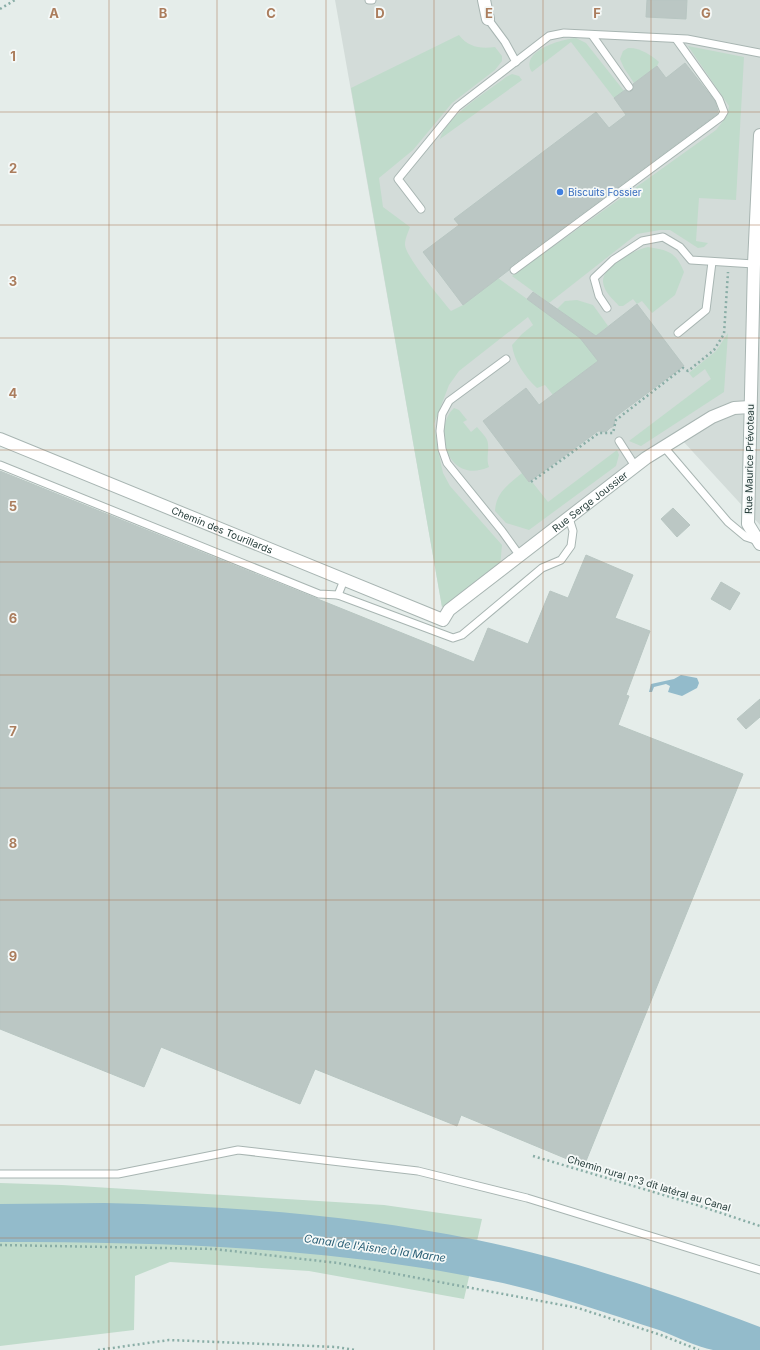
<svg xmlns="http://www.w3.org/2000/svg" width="760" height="1350" viewBox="0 0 760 1350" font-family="Inter,sans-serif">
	<rect width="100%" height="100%" fill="#e5edea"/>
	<path fill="#d3dcd9" d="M 335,0 L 760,0 L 760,525 L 682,440 L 442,607 Z"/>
	<g fill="#c0dbcb">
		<path d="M 459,35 C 468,47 480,49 495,47 L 502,56 L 502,61 L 495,70 L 452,103 L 413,150 L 379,178 L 383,207 L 410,227 C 408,233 405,238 405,245 C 406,257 441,299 451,311 L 463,305 L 498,278 L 587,342 L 598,361 L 553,395 L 545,385 L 537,388 C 525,377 514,361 512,345 L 522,334 L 533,325 L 528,317 L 459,371 L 449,385 L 434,424 L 438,450 L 443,473 L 450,486 L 502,545 L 500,567 L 442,607 L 351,88 Z"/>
		<path d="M 576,38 L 586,43 L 624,91 L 614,98 L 571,42 L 532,72 C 519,51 562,39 576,38 Z"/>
		<path d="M 688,46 L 744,57 L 736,200 L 699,198 L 696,241 L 708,243 L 704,247 L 698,248 L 670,230 L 660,230 L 637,234 L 549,303 L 512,276 L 716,130 L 727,116 L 729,106 Z"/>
		<path d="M 628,48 C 639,47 651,55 659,62 L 657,66 L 634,83 L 624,68 L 620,59 L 623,51 Z"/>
		<path d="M 512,74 L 519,76 L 522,80 L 440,139 C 447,115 487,92 506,77 Z"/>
		<path d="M 648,247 C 668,250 676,252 684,272 L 675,295 L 652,313 L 642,301 L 637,304 L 633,299 L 623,306 L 619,306 C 613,299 604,292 603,282 C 602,266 634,250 648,247 Z"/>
		<path d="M 577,300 L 593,305 L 608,326 L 596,336 L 557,309 L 565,301 Z"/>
		<path d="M 728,333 L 724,392 L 641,446 L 629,441 L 711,379 L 705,369 L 693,378 L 689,373 L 716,351 Z"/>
		<path d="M 454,408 L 459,410 L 467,420 L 463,422 L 471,432 L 477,427 C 481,432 488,438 488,444 C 489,452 486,459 489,467 C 447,486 432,428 454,408 Z"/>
		<path d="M 617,450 L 619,455 L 616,466 L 529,530 L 506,523 L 495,511 C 496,492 509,484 522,473 L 529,482 L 533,483 L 548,502 Z"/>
		<path d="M 0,1183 L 62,1185 L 384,1205 L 482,1219 L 464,1299 L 309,1271 L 170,1262 L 135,1276 L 134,1330 L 0,1346 Z"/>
	</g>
	<g fill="#93bbcb">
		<path d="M 681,675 L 697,678 L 699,683 L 697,688 L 682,696 L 668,692 L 670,686 L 666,684 L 654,687 L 652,692 L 649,692 L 651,684 L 674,679 Z"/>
		<path d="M 105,1203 C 229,1206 355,1215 477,1240 C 574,1260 668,1292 760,1327 L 760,1350 C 745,1350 728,1350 713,1350 C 697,1347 675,1336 659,1330 C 606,1313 553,1294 498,1282 C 334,1247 167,1242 0,1242 L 0,1204 Z"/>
	</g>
	<g fill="#bbc7c4" stroke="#b8c6c2">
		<path d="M 647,0 L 687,0 L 686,19 L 646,17 Z"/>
		<path d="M 685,63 L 715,101 L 718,112 L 717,114 L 511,266 L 509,270 L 463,305 L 423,252 L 459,225 L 454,219 L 596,112 L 609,128 L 626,115 L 614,98 L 625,90 L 629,92 L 632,91 L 633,84 L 657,66 L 666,78 Z"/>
		<path d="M 533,292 L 596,336 L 637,304 L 684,366 L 615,417 L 614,426 L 610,428 L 606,432 L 598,431 L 529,482 L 483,421 L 526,388 L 539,405 L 598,361 L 580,338 L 527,299 Z"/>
		<path d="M 0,471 L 474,662 L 488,628 L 528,644 L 550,591 L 568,598 L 586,555 L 633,575 L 615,618 L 650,631 L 626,695 L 629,696 L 618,725 L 743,774 L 584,1166 L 461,1115 L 457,1126 L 315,1069 L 300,1104 L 161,1047 L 144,1087 L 0,1029 Z"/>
		<path d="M 673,508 L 690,525 L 677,537 L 661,519 Z"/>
		<path d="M 721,582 L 740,593 L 730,610 L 711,599 Z"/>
		<path d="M 760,699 L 760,717 L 746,729 L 737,719 Z"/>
	</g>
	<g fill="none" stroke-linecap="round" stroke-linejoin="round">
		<defs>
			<g id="service">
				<path d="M 369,0 L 372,0"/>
				<path d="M 488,19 L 505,42 L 516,62"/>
				<path d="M 592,35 L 629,87"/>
				<path d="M 421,209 L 398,179 L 457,107 L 549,36 L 564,33 L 687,39 L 760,53"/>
				<path d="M 514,270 L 721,117 L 724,112 L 719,99 L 676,39"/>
				<path d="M 607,308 L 599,296 L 594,278 L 613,260 L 642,241 L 663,237 L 680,247 L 691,260 L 754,264"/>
				<path d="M 678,333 L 706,310 L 712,262"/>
				<path d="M 506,359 L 449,401 L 442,414 L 440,431 L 442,449 L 447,463 L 502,531 L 520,556"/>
				<path d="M 619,441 L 635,466"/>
				<path d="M 664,447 L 728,522 L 746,537 L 758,541"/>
				<path d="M 0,465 L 319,594 L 338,595 L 344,580"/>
				<path d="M 338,595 L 453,638 L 462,635 L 542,568 L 561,560 L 571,546 L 573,531 L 569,518"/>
				<path d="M 0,1174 L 118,1174 L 238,1150 L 418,1171 L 527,1198 L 760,1270"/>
			</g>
			<g id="minor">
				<path d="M 484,0 L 488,19"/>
				<path id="s1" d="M 0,439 L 443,620 L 449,610 L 646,458 L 712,417 L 734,408 L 750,407"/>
			</g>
			<path id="tertiary" d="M 760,135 L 754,264 L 748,524 L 760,544"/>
		</defs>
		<use href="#service" stroke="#a8b5b2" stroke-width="9"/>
		<use href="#minor" stroke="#a8b5b2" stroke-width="14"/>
		<use href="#tertiary" stroke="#a8b5b2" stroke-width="14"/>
		<g stroke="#89ada6" stroke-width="2.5" stroke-dasharray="2 3" stroke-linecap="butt">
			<path d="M 0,9 L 15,0"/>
			<path d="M 531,482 L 599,433 L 613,433 L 616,420 L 683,368 L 688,371 L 714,350 L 724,334 L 728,272"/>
			<path d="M 533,1156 L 697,1205 L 760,1226"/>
			<path d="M 0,1245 L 214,1249 L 338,1263 L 578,1308 L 661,1335 L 699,1350"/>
			<path d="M 98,1350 L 169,1340 L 336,1347 L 356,1350"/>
		</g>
		<use href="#service" stroke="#fff" stroke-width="7"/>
		<use href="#minor" stroke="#fff" stroke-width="12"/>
		<use href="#tertiary" stroke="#fff" stroke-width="12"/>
	</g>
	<path fill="none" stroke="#ab7d5d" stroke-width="1" stroke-opacity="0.55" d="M 109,0 L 109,1350M 217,0 L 217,1350M 326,0 L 326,1350M 434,0 L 434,1350M 543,0 L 543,1350M 651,0 L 651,1350M 0,112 L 760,112M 0,225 L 760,225M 0,338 L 760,338M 0,450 L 760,450M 0,562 L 760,562M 0,675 L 760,675M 0,788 L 760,788M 0,900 L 760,900M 0,1012 L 760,1012M 0,1125 L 760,1125M 0,1238 L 760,1238"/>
	<circle fill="#3f7fe0" stroke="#f5f9f8" stroke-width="1.5" cx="560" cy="192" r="4"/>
	<g text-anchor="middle" stroke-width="3.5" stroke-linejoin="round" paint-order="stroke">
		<g font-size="10" fill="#366cbe" stroke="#f5f9f8" text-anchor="start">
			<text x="568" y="196">Biscuits Fossier</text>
		</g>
		<g font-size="10" fill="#263d3a" stroke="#f5f9f8">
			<text transform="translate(749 459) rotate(-89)" y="4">Rue Maurice Prévoteau</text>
			<text dy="4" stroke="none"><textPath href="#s1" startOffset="668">Rue Serge Joussier</textPath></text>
			<text dy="4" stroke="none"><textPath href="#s1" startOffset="240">Chemin des Tourillards</textPath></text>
			<text transform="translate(649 1183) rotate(17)" y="4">Chemin rural n°3 dit latéral au Canal</text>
		</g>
		<g font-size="11" font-style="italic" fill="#265c73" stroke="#f5f9f8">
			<text transform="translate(375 1248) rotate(8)" y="4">Canal de l'Aisne à la Marne</text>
		</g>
	</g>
	<g font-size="13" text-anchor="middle" font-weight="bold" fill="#ab7d5d" stroke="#f5f9f8" stroke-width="3.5" stroke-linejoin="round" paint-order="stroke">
		<text x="54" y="18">A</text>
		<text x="163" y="18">B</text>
		<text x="271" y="18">C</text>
		<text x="380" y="18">D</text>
		<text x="489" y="18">E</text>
		<text x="597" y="18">F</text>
		<text x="706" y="18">G</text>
		<text x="13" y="61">1</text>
		<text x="13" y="173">2</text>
		<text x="13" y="286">3</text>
		<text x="13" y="398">4</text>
		<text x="13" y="511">5</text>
		<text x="13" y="623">6</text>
		<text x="13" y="736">7</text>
		<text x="13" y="848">8</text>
		<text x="13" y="961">9</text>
	</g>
</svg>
